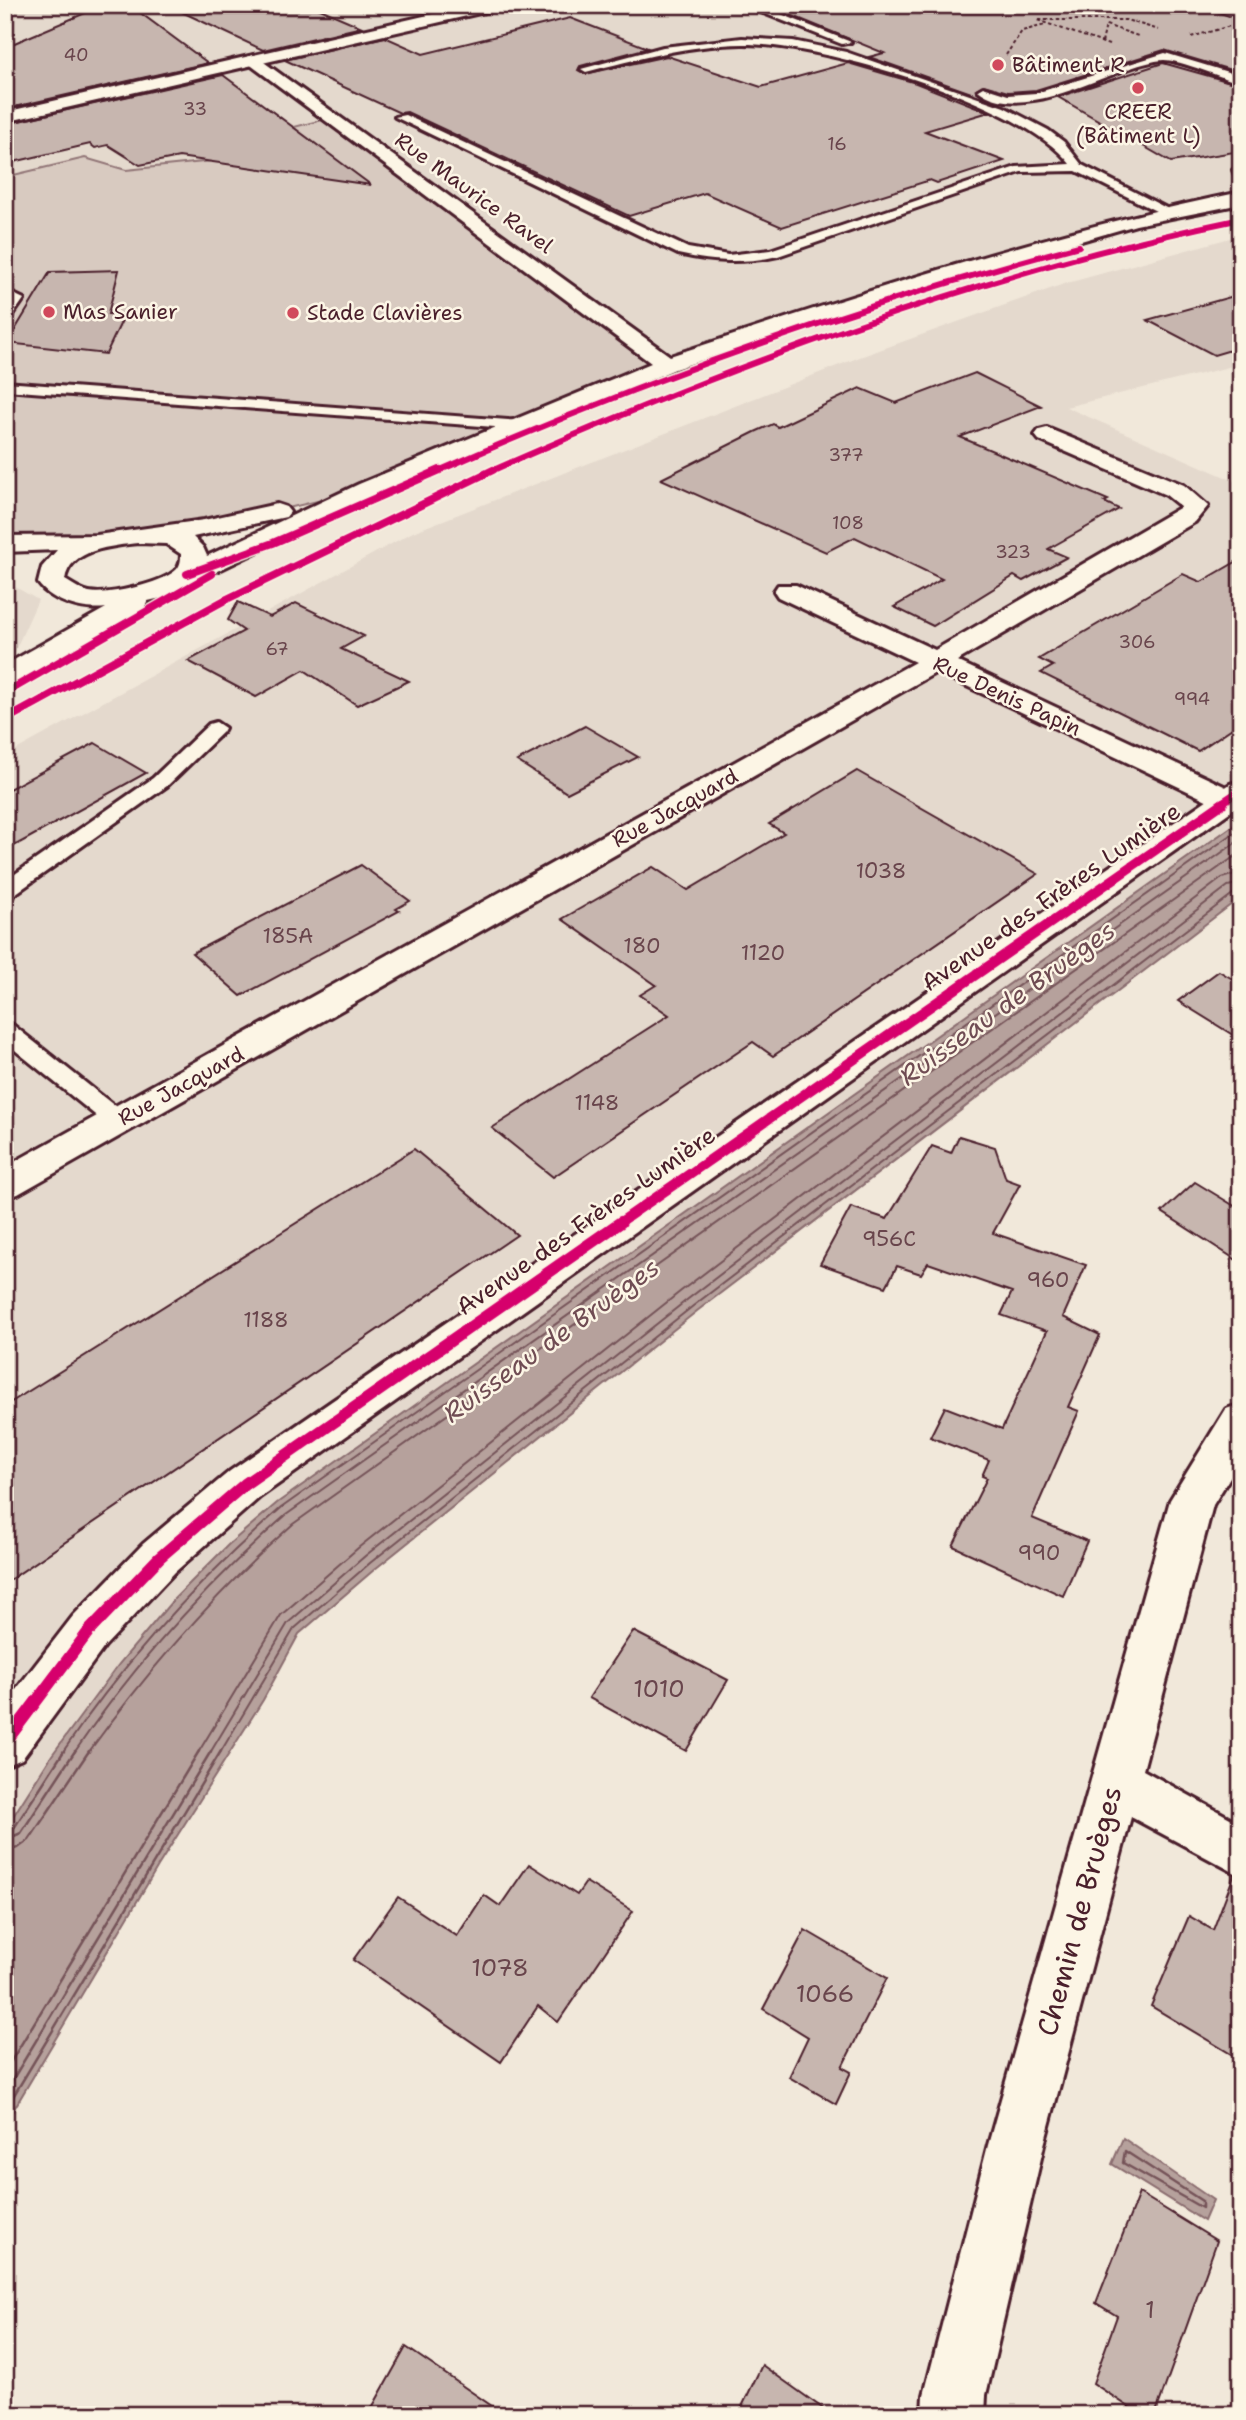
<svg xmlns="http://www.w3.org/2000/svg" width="1246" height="2420" viewBox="0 0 1246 2420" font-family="'Shantell Sans',sans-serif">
	<rect width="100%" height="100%" fill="#f1e8da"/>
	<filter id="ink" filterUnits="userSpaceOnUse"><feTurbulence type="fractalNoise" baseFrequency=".0143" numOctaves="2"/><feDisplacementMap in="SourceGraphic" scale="14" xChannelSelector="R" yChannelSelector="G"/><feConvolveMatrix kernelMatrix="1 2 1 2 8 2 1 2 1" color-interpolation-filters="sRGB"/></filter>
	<g filter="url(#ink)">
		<g fill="#e4d9cd">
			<path d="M 5,5 L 1212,5 L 1241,18 L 1241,188 L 1127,214 L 991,254 L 667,364 L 214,161 L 126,170 L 85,158 L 5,177 Z"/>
			<path d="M 1241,235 L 1241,364 L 1066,407 L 1241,484 L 1241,820 L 277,1503 L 228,1545 L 173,1600 L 119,1664 L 52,1755 L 5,1829 L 5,756 L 413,532 L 860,357 L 1064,284 Z"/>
			<path d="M 5,581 L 38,600 L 14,653 L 5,658 Z"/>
		</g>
		<path fill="#d8cac0" stroke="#917476" stroke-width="2" d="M 334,117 L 667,364 L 368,489 L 204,528 L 5,544 L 5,177 L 85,158 L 126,170 L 213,161 L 226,144 Z"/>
		<g fill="#b6a19c" stroke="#8b6d6f" stroke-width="2">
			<path d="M 1241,820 L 1241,897 L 697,1311 L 375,1569 L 299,1634 L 263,1700 L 158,1866 L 5,2124 L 5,1829 L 52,1755 L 119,1664 L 173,1600 L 228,1545 L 277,1503 Z"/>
			<path d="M 1123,2138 L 1213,2200 L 1204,2221 L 1112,2164 Z"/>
		</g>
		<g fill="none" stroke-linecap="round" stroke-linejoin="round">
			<g stroke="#755358" stroke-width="2">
				<path d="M 62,1753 C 124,1661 198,1581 281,1508 L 1241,828"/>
				<path d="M 74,1753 C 134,1664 206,1586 286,1515 L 1241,839"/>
				<path d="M 88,1753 C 149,1669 215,1593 293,1524 L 1241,852"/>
				<path d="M 198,1753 L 281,1615 L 358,1548 L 681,1291 L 1222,878 L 1241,872"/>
				<path d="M 210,1753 L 288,1623 L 365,1556 L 688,1299 L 1228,886 L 1241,883"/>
				<path d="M 220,1753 L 294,1629 L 370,1563 L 693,1306 L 1234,893 L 1241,892"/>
			</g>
			<g stroke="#755358" stroke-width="2.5">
				<path d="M 5,1831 L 14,1828 L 64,1751"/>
				<path d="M 5,1840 L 21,1833 L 75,1751"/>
				<path d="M 5,1851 L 18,1848 L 29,1840 L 89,1751"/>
				<path d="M 5,2071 L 199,1751"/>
				<path d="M 5,2092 L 211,1751"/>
				<path d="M 5,2110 L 221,1751"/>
				<path d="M 1125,2151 L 1202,2201 L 1202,2208 L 1123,2163 Z"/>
			</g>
		</g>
		<g fill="#c7b6af" stroke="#4a1f2b" stroke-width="2">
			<path d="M 104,5 L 135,9 L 208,63 L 5,109 L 5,47 Z"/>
			<path d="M 167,5 L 311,5 L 362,27 L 263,50 Z"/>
			<path d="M 766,5 L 1197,5 L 1241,20 L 1241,73 L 1164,50 L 1036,90 L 1008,92 L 984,85 L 976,89 L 994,101 L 869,57 L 884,53 Z"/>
			<path d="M 570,18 L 648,48 L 580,66 L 578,70 L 585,74 L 667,56 L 761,87 L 848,63 L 916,83 L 989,112 L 925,131 L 1004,161 L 937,183 L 930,180 L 782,227 L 705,193 L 629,216 L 407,112 L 400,113 L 285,60 L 385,37 L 423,54 Z"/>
			<path d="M 1163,63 L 1241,85 L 1241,151 L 1171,162 L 1058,97 Z"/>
			<path d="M 223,75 L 371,185 L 179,157 L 140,165 L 108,145 L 95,148 L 90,144 L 5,164 L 5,124 Z"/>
			<path d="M 119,270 L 108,314 L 125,314 L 106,354 L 7,343 L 50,272 Z"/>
			<path d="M 1241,294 L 1241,347 L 1214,355 L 1147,320 Z"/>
			<path d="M 975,373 L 1041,406 L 960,437 L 1108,500 L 1104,502 L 1119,509 L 1048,549 L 1067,557 L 1023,581 L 1014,576 L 933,626 L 894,607 L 942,579 L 855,537 L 826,552 L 661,479 L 755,432 L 773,424 L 778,427 L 860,388 L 896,403 Z"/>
			<path d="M 1241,559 L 1241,722 L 1198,751 L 1041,673 L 1053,666 L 1039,659 L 1183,574 L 1201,582 Z"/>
			<path d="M 238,602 L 270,617 L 296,603 L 364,636 L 341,649 L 409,681 L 357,705 L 304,670 L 256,697 L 188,661 L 244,631 L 228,620 Z"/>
			<path d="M 585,726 L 638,757 L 567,793 L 517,761 Z"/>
			<path d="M 95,743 L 146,773 L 5,851 L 5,791 Z"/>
			<path d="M 857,771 L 1038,874 L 773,1056 L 753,1042 L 553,1177 L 492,1128 L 669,1015 L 640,995 L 656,985 L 562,919 L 653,867 L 688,890 L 784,833 L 769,824 Z"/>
			<path d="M 361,865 L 410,901 L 396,909 L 399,911 L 241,996 L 192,953 Z"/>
			<path d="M 1219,971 L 1241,984 L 1241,1040 L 1178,1001 Z"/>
			<path d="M 959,1136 L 995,1147 L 1006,1179 L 1020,1184 L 993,1233 L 1086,1265 L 1063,1317 L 1100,1335 L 1068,1407 L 1079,1411 L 1032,1518 L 1087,1541 L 1063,1596 L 953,1546 L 987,1478 L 982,1476 L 989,1460 L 930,1437 L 945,1407 L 1002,1429 L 1047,1331 L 1001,1315 L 1012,1292 L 928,1263 L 921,1274 L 897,1266 L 886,1287 L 820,1264 L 851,1207 L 887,1219 L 932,1146 L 951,1153 Z"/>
			<path d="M 414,1149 L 517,1235 L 5,1583 L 5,1406 Z"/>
			<path d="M 1195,1182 L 1241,1210 L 1241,1263 L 1162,1212 Z"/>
			<path d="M 633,1631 L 728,1680 L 686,1751 L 589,1698 Z"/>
			<path d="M 529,1864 L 577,1895 L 586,1882 L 633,1911 L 558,2022 L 538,2006 L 501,2062 L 353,1960 L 398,1897 L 457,1936 L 484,1895 L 500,1906 Z"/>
			<path d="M 1234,1875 L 1241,1878 L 1241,2060 L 1151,2006 L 1189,1916 L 1213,1930 Z"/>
			<path d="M 805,1930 L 887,1978 L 842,2067 L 851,2072 L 836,2104 L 789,2077 L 808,2037 L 763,2009 Z"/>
			<path d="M 1139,2193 L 1217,2241 L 1155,2415 L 1141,2415 L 1093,2383 L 1117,2316 L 1096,2303 Z"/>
			<path d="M 406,2347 L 505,2415 L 368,2415 Z"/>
			<path d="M 762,2365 L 832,2415 L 738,2415 Z"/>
		</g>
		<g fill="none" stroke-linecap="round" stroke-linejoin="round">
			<defs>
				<g id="service">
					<path d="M 743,5 L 758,5 L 851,42 L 842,44 Z"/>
					<path d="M 742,38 L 793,41 L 846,52 L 1004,107 L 1048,130 L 1064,142 L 1082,165 L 1176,213 L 1166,216 L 1076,171 L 1021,172 L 778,256 C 743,264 713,262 678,254 L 395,117 L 405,115 L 688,248 L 728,255 L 770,250 L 1016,167 L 1070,164 C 1023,102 819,43 742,44 C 689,45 637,59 586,72 L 581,69 L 663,47 Z"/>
					<path d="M 1165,53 L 1241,76 L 1241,83 C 1224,79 1178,59 1163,60 C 1112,65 1026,127 978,90 L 983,87 L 1008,95 L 1036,93 Z"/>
					<path d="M 1239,166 L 1241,167 L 1241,180 L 1237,180 L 1233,170 Z"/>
					<path d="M 5,290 L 24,299 L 10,319 L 5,320 L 5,306 L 9,301 L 5,299 Z"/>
					<path d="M 5,382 L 521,421 L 528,425 L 521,429 L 5,390 Z"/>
					<path d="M 216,722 L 225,728 L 223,732 L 167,786 L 12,896 L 5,897 L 5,881 L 153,778 L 209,724 Z"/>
					<path d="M 5,1023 L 13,1025 L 126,1115 L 130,1121 L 126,1127 L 110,1127 L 5,1042 Z"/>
				</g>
				<g id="minor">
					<path d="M 254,55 L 670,356 C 858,294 1046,232 1241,192 L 1241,204 L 1136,225 L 892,296 L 675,369 L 377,494 L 161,598 L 148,601 L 144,608 L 15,683 L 5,685 L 5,665 L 106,608 C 83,611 51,602 38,583 L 42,567 L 57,550 L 5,552 L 5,536 L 97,535 L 204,520 L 277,504 L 286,507 L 290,512 L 286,517 L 193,537 L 203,547 L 207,556 L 359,484 L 651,363 L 248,63 L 248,57 ZM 138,543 L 166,544 L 181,554 C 181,559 181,564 177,569 C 164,583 108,596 89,592 C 80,590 72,584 65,580 C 69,549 113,546 138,543 Z"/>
					<path d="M 1047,428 L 1184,485 L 1208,506 L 1195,522 L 957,661 L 1239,793 L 1239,805 L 1228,808 L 1217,805 L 937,672 L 18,1194 L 5,1198 L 5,1167 L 915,662 L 778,597 L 774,591 L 778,585 L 796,585 L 935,650 L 1181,507 L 1166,495 L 1039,440 L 1035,435 L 1039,430 Z"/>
					<path d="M 1241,1404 L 1241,1459 L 1213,1505 L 1143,1770 L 1241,1824 L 1241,1876 L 1131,1817 L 1044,2145 L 986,2395 L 985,2415 L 923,2415 L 924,2395 L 988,2145 L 1170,1500 L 1226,1409 Z"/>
				</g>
				<g id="tertiary">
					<path d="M 472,5 L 501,5 L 493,10 L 5,122 L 5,112 Z"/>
					<path d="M 1241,781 L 1241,804 L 260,1497 L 175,1572 L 105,1646 L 22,1759 L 5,1766 L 5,1704 L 73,1616 L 143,1544 L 230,1471 L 1230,784 Z"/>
				</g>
			</defs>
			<use href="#service" stroke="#4a1f2b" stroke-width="6"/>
			<use href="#minor" stroke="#4a1f2b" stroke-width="6"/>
			<use href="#tertiary" stroke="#4a1f2b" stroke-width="6"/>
			<g stroke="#4a1f2b" stroke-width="2" stroke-dasharray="3.5 2.5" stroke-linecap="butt">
				<path d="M 991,6 L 994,5"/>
				<path d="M 1106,25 L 1138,36"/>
				<path d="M 1191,37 L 1241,23"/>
				<path d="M 1102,43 L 1106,25"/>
				<path d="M 1109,45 L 1037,20 L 1126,20 L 1159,30"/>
				<path d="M 1006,55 L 1022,31 L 1045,25"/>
			</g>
			<use href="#service" fill="#fcf5e5" fill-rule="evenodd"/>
			<use href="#minor" fill="#fcf5e5" fill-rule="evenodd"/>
			<use href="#tertiary" fill="#fcf5e5" fill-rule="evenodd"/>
			<path stroke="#4a1f2b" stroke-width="2.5" d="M 489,472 C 731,365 981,272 1241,219"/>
			<path stroke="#4a1f2b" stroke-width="3.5" d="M 5,720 L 225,600 L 493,470"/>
			<defs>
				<g id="cycleway-far3">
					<path d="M 436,472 C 644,380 859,304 1079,246"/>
					<path d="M 489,472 C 731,365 981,272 1241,219"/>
				</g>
				<g id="cycleway-far2">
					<path d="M 187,574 L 273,543 L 440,470"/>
					<path d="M 5,693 L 212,574"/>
					<path d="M 5,720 L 225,600 L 493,470"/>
					<path d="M 1220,804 L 1241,790"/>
				</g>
				<path id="cycleway-far1" d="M 619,1223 L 1223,803"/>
				<path id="cycleway" d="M 5,1743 L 89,1631 L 159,1558 L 245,1484 L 621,1222"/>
			</defs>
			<use href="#cycleway-far3" stroke="#fcf5e5" stroke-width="9"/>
			<use href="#cycleway-far2" stroke="#fcf5e5" stroke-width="11"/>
			<use href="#cycleway-far1" stroke="#fcf5e5" stroke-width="13"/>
			<use href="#cycleway" stroke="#fcf5e5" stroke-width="17"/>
			<use href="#cycleway-far3" stroke="#d6006c" stroke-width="6"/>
			<use href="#cycleway-far2" stroke="#d6006c" stroke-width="8"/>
			<use href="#cycleway-far1" stroke="#d6006c" stroke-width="10"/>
			<use href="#cycleway" stroke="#d6006c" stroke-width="12"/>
		</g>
	</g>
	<g fill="#d1495b" stroke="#fcf5e5" stroke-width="2.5">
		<circle cx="998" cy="65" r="7"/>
		<circle cx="1138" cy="88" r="7"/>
		<circle cx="49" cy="312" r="7"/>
		<circle cx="293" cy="313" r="7"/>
	</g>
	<g text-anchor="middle" stroke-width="5" stroke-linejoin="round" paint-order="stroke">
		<g font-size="18" fill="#69454c">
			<text x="76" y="61">40</text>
			<text x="195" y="115">33</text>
			<text x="837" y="150">16</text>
			<text x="846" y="461">377</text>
			<text x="848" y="529">108</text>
			<text x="1013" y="558">323</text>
			<text x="1137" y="648">306</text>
			<text x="277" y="655">67</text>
			<text x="1192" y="705">994</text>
		</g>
		<g font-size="21" fill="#4a1f2b" stroke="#fcf5e5" text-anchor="start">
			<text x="1012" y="72">Bâtiment R</text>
			<text x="1138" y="119" text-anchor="middle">CREER<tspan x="1138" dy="24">(Bâtiment L)</tspan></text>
			<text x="63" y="319">Mas Sanier</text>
			<text x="307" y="320">Stade Clavières</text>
		</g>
		<g font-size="21" fill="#4a1f2b" stroke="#fcf5e5">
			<text transform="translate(474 193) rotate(36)" y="7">Rue Maurice Ravel</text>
			<text transform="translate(1007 696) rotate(25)" y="7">Rue Denis Papin</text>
			<text transform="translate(675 808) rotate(-29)" y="7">Rue Jacquard</text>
			<text transform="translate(181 1086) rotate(-29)" y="7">Rue Jacquard</text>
		</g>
		<g font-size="21" fill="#69454c">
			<text x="881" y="878">1038</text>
			<text x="288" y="943">185A</text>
			<text x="642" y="953">180</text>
			<text x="763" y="960">1120</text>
			<text x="597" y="1110">1148</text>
			<text x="889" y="1246">956C</text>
			<text x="1048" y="1287">960</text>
			<text x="266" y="1327">1188</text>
			<text x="1039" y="1560">990</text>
		</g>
		<g font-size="24" fill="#4a1f2b" stroke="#fcf5e5">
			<text transform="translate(1051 897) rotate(-35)" y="8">Avenue des Frères Lumière</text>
			<text transform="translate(586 1221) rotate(-35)" y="8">Avenue des Frères Lumière</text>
		</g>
		<g font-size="24" fill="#69454c">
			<text x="659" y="1697">1010</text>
			<text x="500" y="1976">1078</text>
			<text x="825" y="2002">1066</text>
			<text x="1150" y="2318">1</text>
		</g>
		<g font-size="26" font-style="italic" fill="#704c53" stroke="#fcf5e5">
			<text transform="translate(1007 1003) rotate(-36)" y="9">Ruisseau de Bruèges</text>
			<text transform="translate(551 1340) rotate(-36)" y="9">Ruisseau de Bruèges</text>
		</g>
		<g font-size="28" fill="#4a1f2b" stroke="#fcf5e5">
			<text transform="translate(1079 1911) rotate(-75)" y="10">Chemin de Bruèges</text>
		</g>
	</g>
	<rect width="1246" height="2420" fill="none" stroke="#fcf5e5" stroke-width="28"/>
	<rect x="14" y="14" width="1218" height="2392" fill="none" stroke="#4a1f2b" stroke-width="2.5" filter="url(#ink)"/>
</svg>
